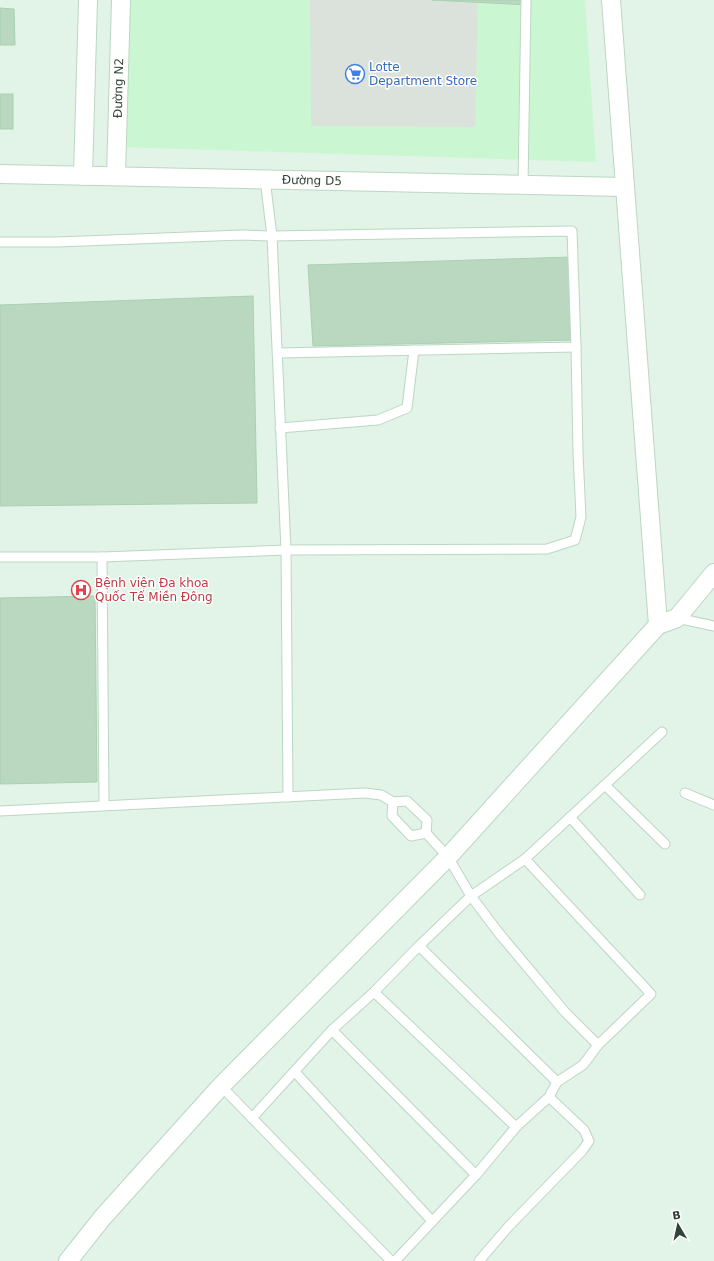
<svg xmlns="http://www.w3.org/2000/svg" width="714" height="1261" viewBox="0 0 714 1261" font-family="'DejaVu Sans',sans-serif">
	<rect width="100%" height="100%" fill="#e2f3e7"/>
	<path fill="#caf7d1" d="M 121,0 L 585,0 L 596,162 L 117,147 Z"/>
	<path fill="#dbe2dc" d="M 310,0 L 432,0 L 478,2 L 475,127 L 311,126 Z"/>
	<g fill="#b9d8bf" stroke="#a9d0b1">
		<path d="M 432,0 L 529,0 L 529,5 Z"/>
		<path d="M 0,8 L 14,9 L 15,45 L 0,45 Z"/>
		<rect x="0" y="94" width="13" height="35"/>
		<path d="M 573,257 L 575,340 L 313,346 L 308,265 Z"/>
		<path d="M 253,296 L 257,503 L 0,506 L 0,305 Z"/>
		<path d="M 95,596 L 97,782 L 0,784 L 0,598 Z"/>
	</g>
	<g fill="none" stroke-linecap="round" stroke-linejoin="round">
		<defs>
			<g id="lane">
				<path d="M 265,179 L 272,236 L 286,550 L 288,797"/>
				<path d="M 523,185 L 526,0"/>
				<path d="M 0,242 L 57,242 L 242,235 L 272,236 L 572,231 L 576,347 L 278,353"/>
				<path d="M 280,428 L 378,420 L 407,408 L 414,350"/>
				<path d="M 0,557 L 102,557 L 286,550 L 547,549 L 575,540 L 581,517 L 578,453 L 576,347"/>
				<path d="M 102,557 L 104,805"/>
				<path d="M 677,618 L 714,626"/>
				<path d="M 605,785 L 665,844"/>
				<path d="M 685,793 L 714,805"/>
				<path d="M 393,802 L 392,816 L 411,836 L 426,833"/>
				<path d="M 0,811 L 365,793 L 381,795 L 393,802 L 407,801 L 427,820 L 426,833 L 448,857 L 471,896 L 498,932 L 565,1012 L 598,1045 L 651,994 L 525,859"/>
				<path d="M 570,817 L 640,895"/>
				<path d="M 419,946 L 557,1082"/>
				<path d="M 374,992 L 516,1127"/>
				<path d="M 332,1030 L 476,1175"/>
				<path d="M 295,1072 L 432,1221"/>
				<path d="M 221,1086 L 391,1261"/>
				<path d="M 252,1118 L 332,1030 L 374,992 L 419,946 L 471,896 L 525,859 L 662,732"/>
				<path d="M 395,1261 L 476,1175 L 516,1127 L 549,1097 L 557,1082 L 583,1065 L 598,1045"/>
				<path d="M 479,1261 L 509,1226 L 582,1151 L 589,1141 L 584,1130 L 549,1097"/>
			</g>
			<g id="street">
				<path d="M 611,0 L 658,625"/>
				<path id="s1" d="M 0,174 L 624,187"/>
				<path d="M 83,176 L 88,0"/>
				<path id="s2" d="M 116,176 L 121,0"/>
				<path d="M 68,1261 L 103,1217 L 221,1086 L 448,857 L 658,625 L 677,618 L 714,573"/>
			</g>
		</defs>
		<use href="#lane" stroke="#bbd7c2" stroke-width="11"/>
		<use href="#street" stroke="#bbd7c2" stroke-width="20"/>
		<use href="#lane" stroke="#fff" stroke-width="9"/>
		<use href="#street" stroke="#fff" stroke-width="18"/>
	</g>
	<defs>
		<symbol id="supermarket-ring" viewBox="-11 -11 22 22"><circle r="9.5" fill="#fff" stroke="#3f7fe0" stroke-width="1.5"/><path d="M-6-5.5h2.5l.6 2H6L4.5 2H-2.5L-4.4-4H-6ZM-1.5 3.2a1.3 1.3 0 1 0 .1 0ZM3 3.2a1.3 1.3 0 1 0 .1 0Z" fill="#3f7fe0"/></symbol>
		<symbol id="hospital-ring" viewBox="-11 -11 22 22"><circle r="9.5" fill="#fff" stroke="#e0444e" stroke-width="1.5"/><path d="M-5-5h3v3.5h4V-5h3V5h-3V1.5h-4V5h-3Z" fill="#e0444e"/></symbol>
	</defs>
	<g fill-rule="evenodd">
		<use href="#supermarket-ring" x="344" y="63" width="22" height="22"/>
		<use href="#hospital-ring" x="70" y="579" width="22" height="22"/>
	</g>
	<g text-anchor="middle" stroke-width="3" stroke-linejoin="round" paint-order="stroke">
		<g font-size="12" fill="#366cbe" stroke="#fff" text-anchor="start">
			<text x="369" y="71">Lotte<tspan x="369" dy="14">Department Store</tspan></text>
		</g>
		<g font-size="12" fill="#324436" stroke="#fff">
			<text dy="4" stroke="none"><textPath href="#s2" startOffset="88">Đường N2</textPath></text>
			<text dy="4" stroke="none"><textPath href="#s1" startOffset="312">Đường D5</textPath></text>
		</g>
		<g font-size="12" fill="#be3a42" stroke="#fff" text-anchor="start">
			<text x="95" y="587">Bệnh viện Đa khoa<tspan x="95" dy="14">Quốc Tế Miền Đông</tspan></text>
		</g>
	</g>
	<g transform="translate(678 1225) rotate(351)" stroke="#ffffff" stroke-width="3" paint-order="stroke">
	<path d="M0-3L7 15L0 10L-7 15Z" fill="#324436"/>
	<text y="-6" font-size="11" font-weight="bold" text-anchor="middle" fill="#324436">B</text>
	</g>
</svg>
